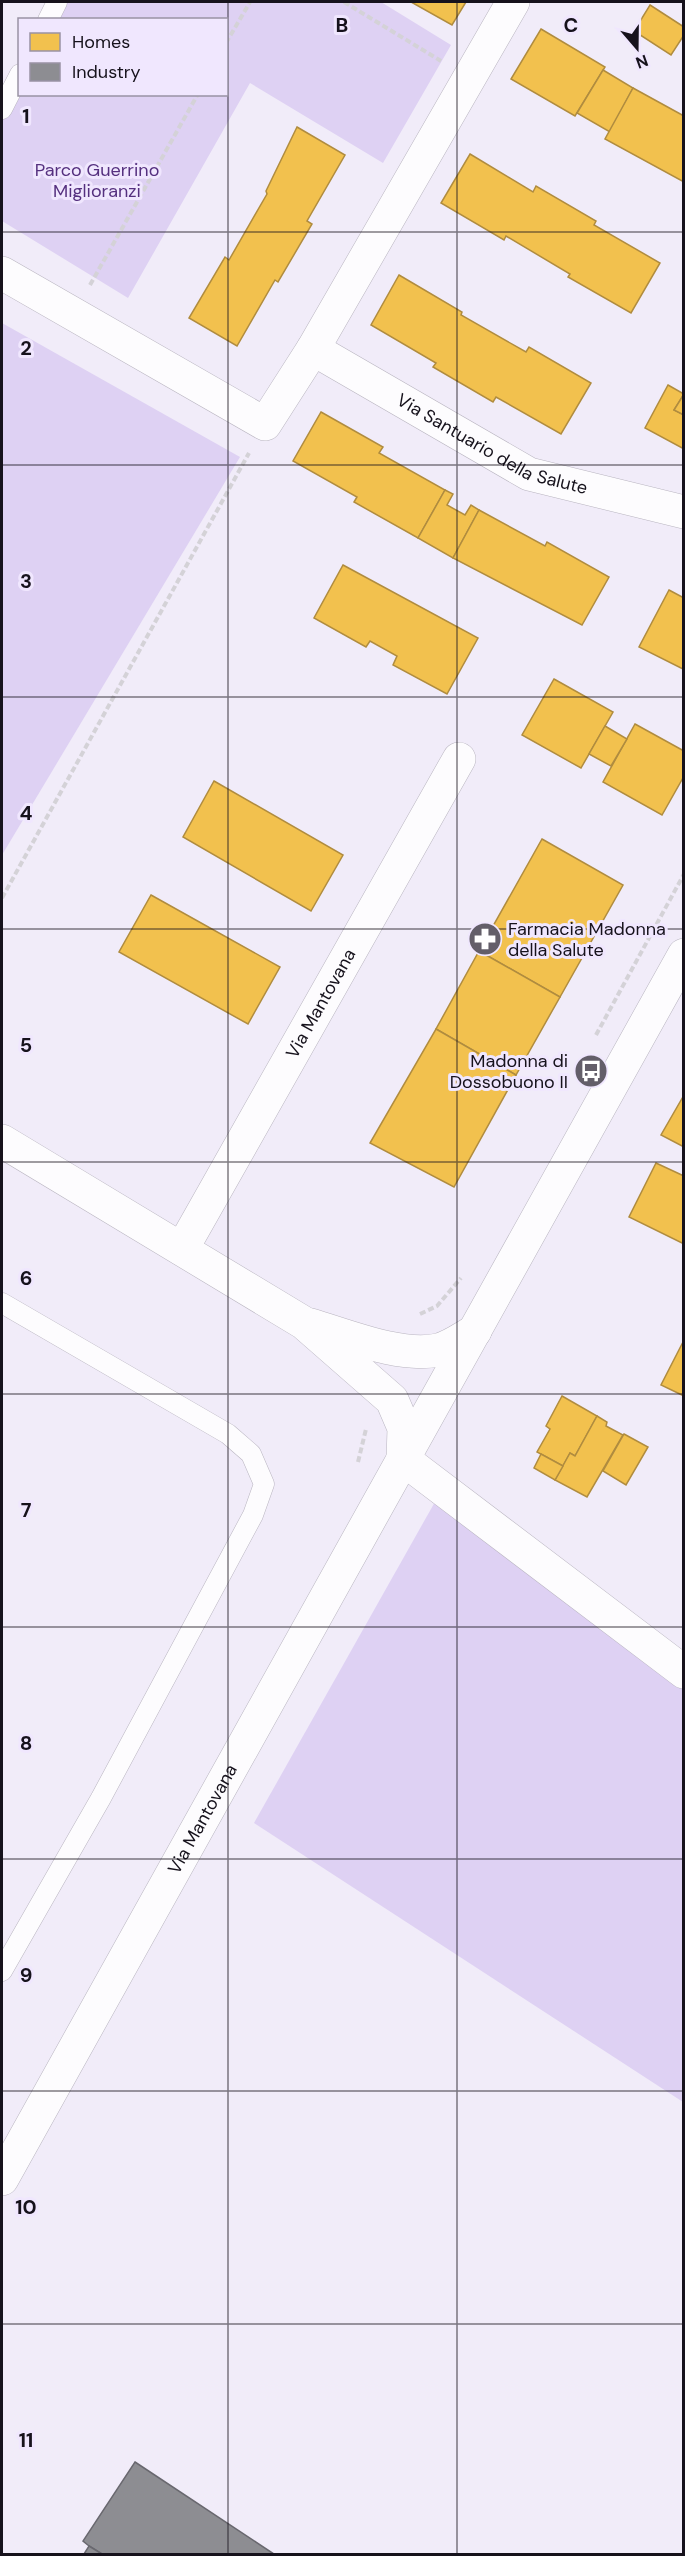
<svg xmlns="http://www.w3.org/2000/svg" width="685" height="2556" viewBox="0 0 685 2556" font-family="'DM Sans',sans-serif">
	<rect width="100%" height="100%" fill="#f1ecf9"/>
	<g fill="#ded1f3">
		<path d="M 53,2 L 381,2 L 451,45 L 383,163 L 250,83 L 128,298 L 2,221 L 2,100 L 20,94 L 226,94 L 226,20 L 44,19 Z"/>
		<path d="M 2,323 L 240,457 L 2,855 Z"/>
		<path d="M 440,1493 L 683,1676 L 683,2102 L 254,1823 Z"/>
	</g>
	<g fill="#f2c14e" stroke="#b08c3f" stroke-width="1.5">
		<path d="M 411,2 L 466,2 L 452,25 Z"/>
		<path d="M 650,5 L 684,27 L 684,35 L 671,55 L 634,31 Z"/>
		<path d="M 541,29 L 605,67 L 575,116 L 511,79 Z"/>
		<path d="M 603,70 L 633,88 L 610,132 L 577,113 Z"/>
		<path d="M 633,88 L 684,116 L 684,182 L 605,139 Z"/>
		<path d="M 297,127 L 345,155 L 307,221 L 312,224 L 278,282 L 275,280 L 237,346 L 189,318 L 225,257 L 229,260 L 267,194 L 266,191 Z"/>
		<path d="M 470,154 L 533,192 L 536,186 L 596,221 L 594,225 L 660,263 L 631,313 L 568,277 L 570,274 L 506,236 L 504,240 L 441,203 Z"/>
		<path d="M 399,275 L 462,312 L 461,315 L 526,352 L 529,347 L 591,383 L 561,434 L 496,397 L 493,402 L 433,367 L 436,363 L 371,325 Z"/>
		<path d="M 668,385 L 684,394 L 674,410 L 684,415 L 684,449 L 645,428 Z"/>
		<path d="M 684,394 L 684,415 L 674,410 Z"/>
		<path d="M 321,412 L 383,447 L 379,453 L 445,490 L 418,538 L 354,502 L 357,497 L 293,461 Z"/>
		<path d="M 445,490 L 453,494 L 447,505 L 465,515 L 471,505 L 479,510 L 453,558 L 418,538 Z"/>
		<path d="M 479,510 L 545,546 L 547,542 L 609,577 L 582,625 L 453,558 Z"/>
		<path d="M 343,565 L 478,638 L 447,694 L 393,665 L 397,656 L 370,641 L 366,647 L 314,618 Z"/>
		<path d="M 669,590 L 684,598 L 683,669 L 639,647 Z"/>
		<path d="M 554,679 L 613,712 L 581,768 L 522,735 Z"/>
		<path d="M 635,724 L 684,751 L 684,776 L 662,815 L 603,782 Z"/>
		<path d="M 605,726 L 627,739 L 611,766 L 589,754 Z"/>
		<path d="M 214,781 L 343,855 L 311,911 L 183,837 Z"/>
		<path d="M 542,839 L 623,885 L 560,997 L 479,951 Z"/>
		<path d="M 151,895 L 280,967 L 248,1024 L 119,952 Z"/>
		<path d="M 479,951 L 560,997 L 516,1075 L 436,1029 Z"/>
		<path d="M 436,1029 L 516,1075 L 454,1187 L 370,1143 Z"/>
		<path d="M 684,1095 L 684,1147 L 661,1135 Z"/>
		<path d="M 656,1163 L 684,1176 L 684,1239 L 682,1243 L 629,1217 Z"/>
		<path d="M 684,1340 L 684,1396 L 661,1385 Z"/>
		<path d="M 562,1396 L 597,1416 L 575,1456 L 570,1453 L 563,1466 L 537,1452 L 550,1429 L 546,1426 Z"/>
		<path d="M 597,1416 L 607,1422 L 606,1426 L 623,1435 L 587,1497 L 555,1480 L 570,1453 L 575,1456 Z"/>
		<path d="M 624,1434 L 648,1447 L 626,1485 L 603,1471 Z"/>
		<path d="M 541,1454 L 563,1466 L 555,1480 L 534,1468 Z"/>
	</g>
	<g fill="#8d8d92" stroke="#69686f" stroke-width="1.5">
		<path d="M 135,2462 L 274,2554 L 102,2554 L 89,2546 L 83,2541 Z"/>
		<path d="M 89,2546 L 102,2554 L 84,2554 Z"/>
	</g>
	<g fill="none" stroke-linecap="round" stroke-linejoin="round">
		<defs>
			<g id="lane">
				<path d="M 48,20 L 57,2"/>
				<path d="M 2,109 L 20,74"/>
				<path d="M 2,1303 L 228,1434 L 251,1454 L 264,1484 L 253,1515 L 101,1798 L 2,1971"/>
			</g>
			<g id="street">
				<path d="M 2,273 L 265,424 L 313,349 L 513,2"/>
				<path id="s1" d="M 313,349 L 529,474 L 684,512"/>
				<path d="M 2,1141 L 304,1323 L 392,1400 L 404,1428 L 403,1459 L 684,1672"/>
				<path id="s2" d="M 182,1249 L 459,759"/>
				<path d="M 311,1325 C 348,1336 401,1358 438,1350 C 451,1347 464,1337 475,1331"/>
			</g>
			<g id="primary">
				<path id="s3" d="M 2,2179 L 684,955"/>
			</g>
		</defs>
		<use href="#lane" stroke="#b9b5c0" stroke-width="21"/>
		<use href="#street" stroke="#b9b5c0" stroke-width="34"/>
		<use href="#primary" stroke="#b9b5c0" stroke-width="34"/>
		<g stroke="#d4d2d7" stroke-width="4" stroke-dasharray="6 3" stroke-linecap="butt">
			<path d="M 344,2 L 441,61"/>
			<path d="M 226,43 L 250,2"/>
			<path d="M 90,285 L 198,94"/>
			<path d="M 2,898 L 249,453"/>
			<path d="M 596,1035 L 684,874"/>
			<path d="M 420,1314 L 437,1306 L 461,1278"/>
			<path d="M 358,1462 L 366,1429"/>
		</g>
		<use href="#lane" stroke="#fdfcfe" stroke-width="20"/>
		<use href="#street" stroke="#fdfcfe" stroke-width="33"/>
		<use href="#primary" stroke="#fdfcfe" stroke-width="33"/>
	</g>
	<path fill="none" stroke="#16121c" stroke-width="1.5" stroke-opacity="0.55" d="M 228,2 L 228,2554M 457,2 L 457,2554M 2,232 L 684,232M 2,465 L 684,465M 2,697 L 684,697M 2,929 L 684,929M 2,1162 L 684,1162M 2,1394 L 684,1394M 2,1627 L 684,1627M 2,1859 L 684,1859M 2,2091 L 684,2091M 2,2324 L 684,2324"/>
	<defs>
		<symbol id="pharmacy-disc" viewBox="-11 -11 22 22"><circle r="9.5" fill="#635e69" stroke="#f0e7fe"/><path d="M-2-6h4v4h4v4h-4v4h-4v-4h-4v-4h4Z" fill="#fff"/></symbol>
		<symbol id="bus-disc" viewBox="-11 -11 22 22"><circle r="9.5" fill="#635e69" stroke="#f0e7fe"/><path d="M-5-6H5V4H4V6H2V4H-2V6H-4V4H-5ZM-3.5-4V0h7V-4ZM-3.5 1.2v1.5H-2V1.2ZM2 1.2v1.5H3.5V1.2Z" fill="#fff"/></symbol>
	</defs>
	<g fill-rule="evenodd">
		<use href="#pharmacy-disc" x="466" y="920" width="38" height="38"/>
		<use href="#bus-disc" x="572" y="1052" width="38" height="38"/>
	</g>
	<g text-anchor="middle" stroke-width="6" stroke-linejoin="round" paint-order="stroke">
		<g font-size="18" fill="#55307f" stroke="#f0e7fe">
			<text x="97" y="176">Parco Guerrino<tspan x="97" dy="21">Miglioranzi</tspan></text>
		</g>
		<g font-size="18" fill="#16121c" stroke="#f0e7fe">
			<text dy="6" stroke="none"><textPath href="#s1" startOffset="204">Via Santuario della Salute</textPath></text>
			<text dy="6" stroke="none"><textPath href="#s2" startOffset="282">Via Mantovana</textPath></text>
			<text dy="6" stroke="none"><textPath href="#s3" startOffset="412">Via Mantovana</textPath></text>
		</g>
		<g font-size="18" fill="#16121c" stroke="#f0e7fe" text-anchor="start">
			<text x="508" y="935">Farmacia Madonna<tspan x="508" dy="21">della Salute</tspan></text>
			<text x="568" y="1067" text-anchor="end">Madonna di<tspan x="568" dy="21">Dossobuono II</tspan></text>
		</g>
	</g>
	<g font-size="20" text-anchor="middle" font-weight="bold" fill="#16121c" stroke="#f0e7fe" stroke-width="6" stroke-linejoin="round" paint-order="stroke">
		<text x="342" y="32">B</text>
		<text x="571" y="32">C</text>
		<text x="26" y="123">1</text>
		<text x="26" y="355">2</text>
		<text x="26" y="588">3</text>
		<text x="26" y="820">4</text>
		<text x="26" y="1052">5</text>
		<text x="26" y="1285">6</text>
		<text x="26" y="1517">7</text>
		<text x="26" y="1750">8</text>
		<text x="26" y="1982">9</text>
		<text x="26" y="2214">10</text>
		<text x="26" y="2447">11</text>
	</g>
	<rect width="685" height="2556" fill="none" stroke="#16121c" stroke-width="6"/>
	<rect x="18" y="18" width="210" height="78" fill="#f0e7fe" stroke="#9992a4" stroke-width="1.5"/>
	<rect x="30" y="33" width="30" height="18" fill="#f2c14e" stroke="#9992a4" stroke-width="1.5"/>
	<text x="72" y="48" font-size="18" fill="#16121c">Homes</text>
	<rect x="30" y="63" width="30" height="18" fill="#8d8d92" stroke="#9992a4" stroke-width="1.5"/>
	<text x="72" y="78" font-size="18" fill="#16121c">Industry</text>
	<g transform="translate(637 48) rotate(160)" stroke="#f0e7fe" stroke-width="4.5" paint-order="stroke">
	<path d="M0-4.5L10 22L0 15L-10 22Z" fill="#16121c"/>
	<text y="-9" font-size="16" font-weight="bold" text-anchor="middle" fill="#16121c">N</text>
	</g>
</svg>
